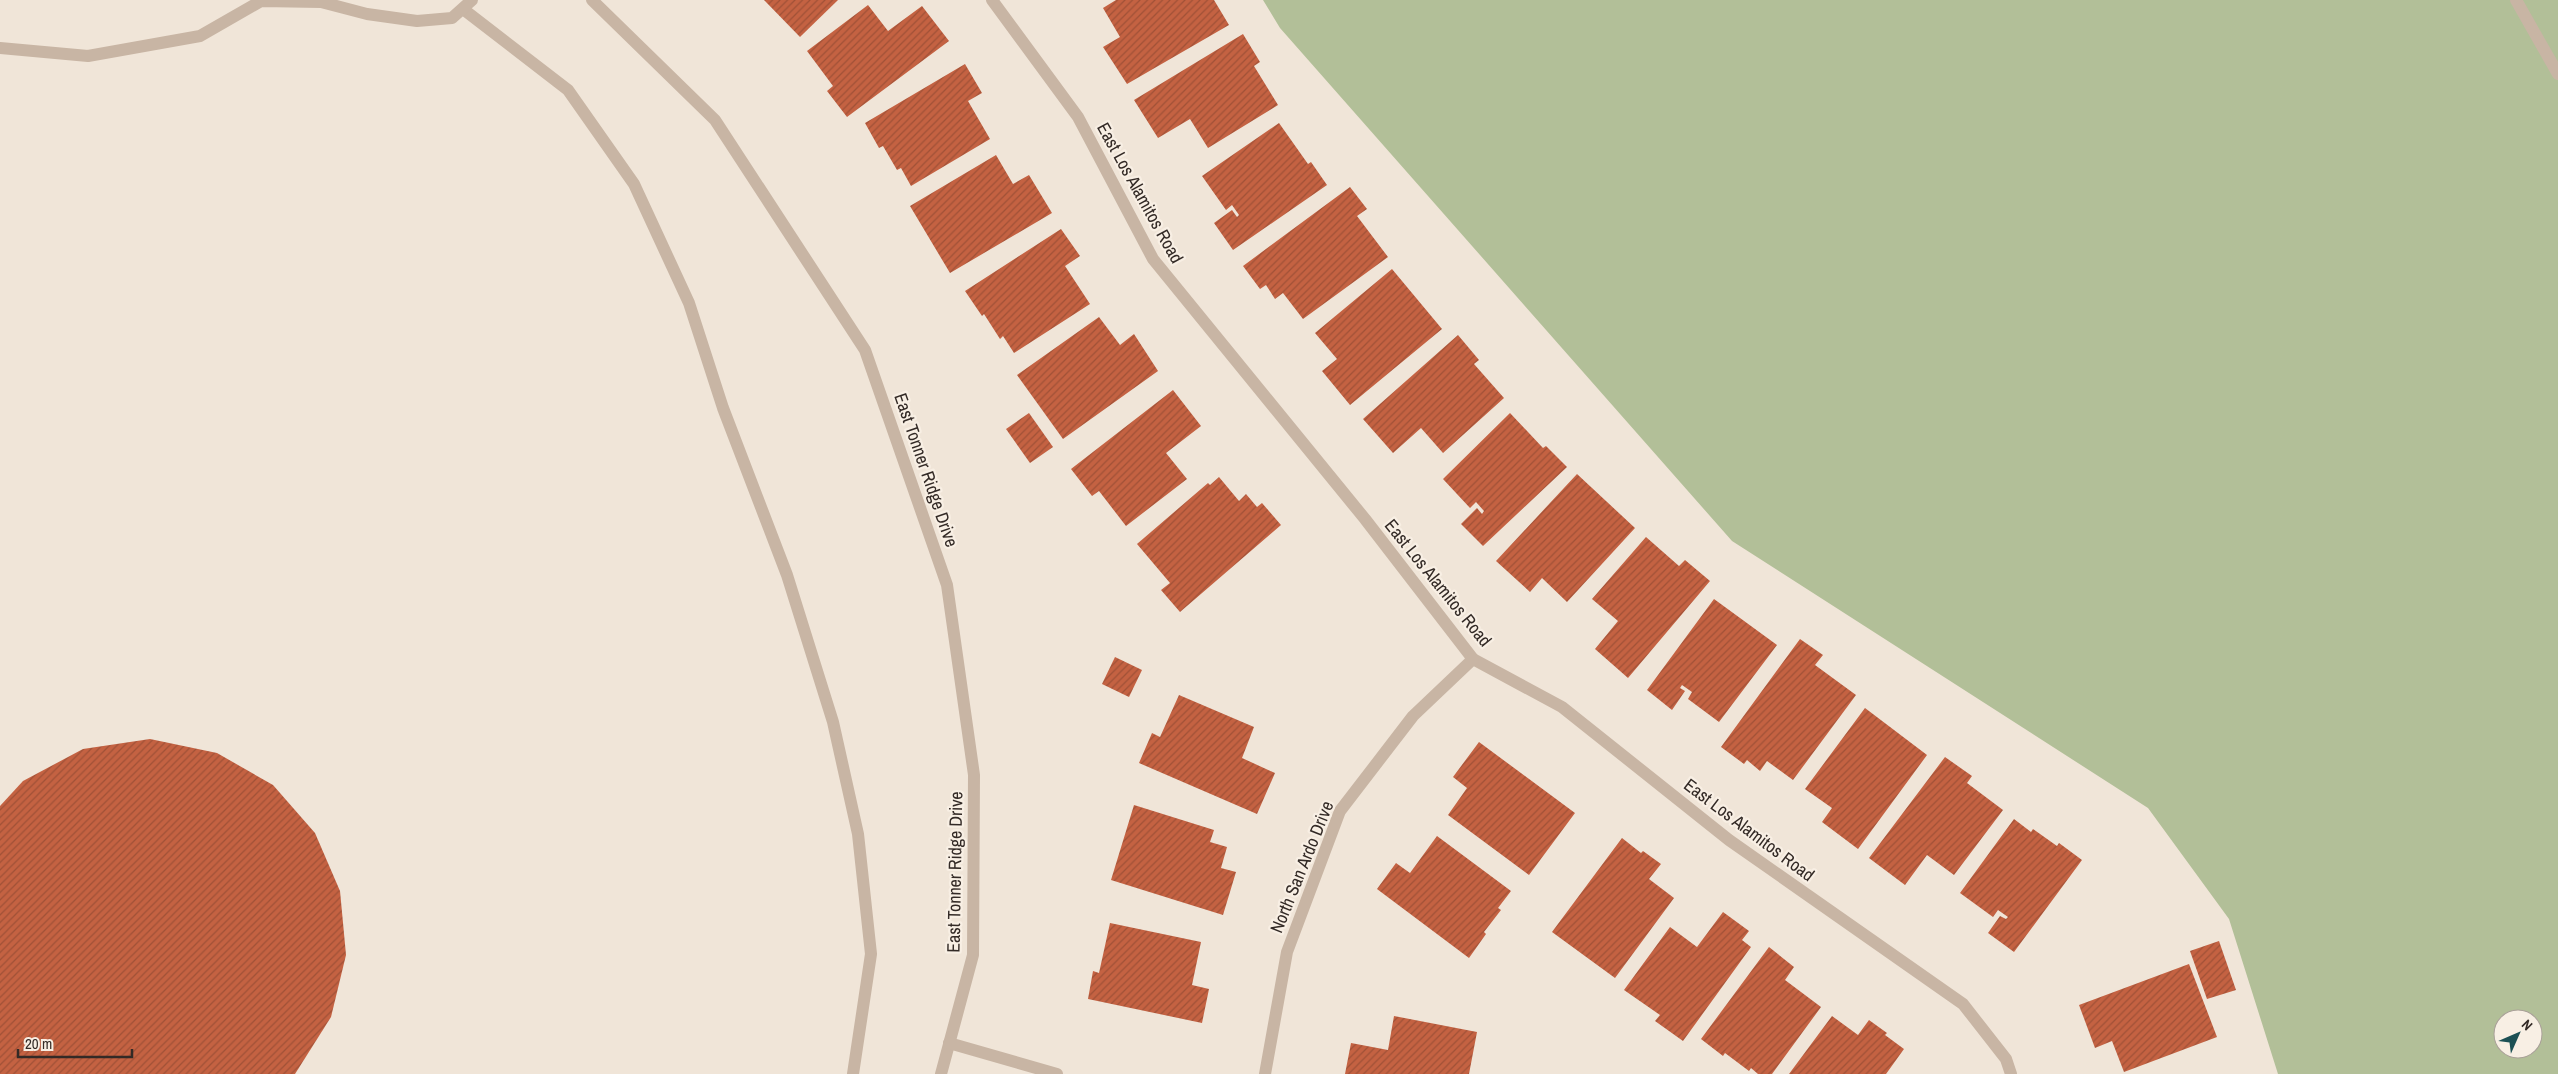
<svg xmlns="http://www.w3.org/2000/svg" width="2558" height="1074" viewBox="0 0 2558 1074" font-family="'Archivo Narrow',sans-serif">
	<defs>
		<pattern id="building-hatch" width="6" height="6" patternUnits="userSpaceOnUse" patternTransform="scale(1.25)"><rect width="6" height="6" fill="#c46242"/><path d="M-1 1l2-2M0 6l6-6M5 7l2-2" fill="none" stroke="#a05137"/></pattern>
	</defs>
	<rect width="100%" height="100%" fill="#f0e5d8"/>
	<path fill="#b2bf98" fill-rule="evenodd" d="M 1263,0 L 2558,0 L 2558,1074 L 2278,1074 L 2229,919 L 2148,808 L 1732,541 L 1280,28 ZM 2503,1019 L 2533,1019 L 2533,1049 L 2503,1049 Z"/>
	<g fill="url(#building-hatch)">
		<path d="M 764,0 L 838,0 L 800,37 Z"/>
		<path d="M 1116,0 L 1214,0 L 1229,25 L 1127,84 L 1103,47 L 1120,37 L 1103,8 Z"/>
		<path d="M 868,5 L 888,31 L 922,6 L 949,41 L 847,117 L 827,91 L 833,86 L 807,51 Z"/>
		<path d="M 1243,34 L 1260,62 L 1254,66 L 1278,105 L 1208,148 L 1190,119 L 1158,138 L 1134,100 Z"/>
		<path d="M 965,64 L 982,93 L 968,101 L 990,139 L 911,186 L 901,168 L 897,170 L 883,146 L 879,148 L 865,123 Z"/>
		<path d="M 1279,123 L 1308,164 L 1311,162 L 1327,185 L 1233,250 L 1214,223 L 1232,210 L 1237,217 L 1239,215 L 1232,205 L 1226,210 L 1202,176 Z"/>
		<path d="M 996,155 L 1013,184 L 1029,175 L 1052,213 L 950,273 L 910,206 Z"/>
		<path d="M 1350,187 L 1367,209 L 1357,216 L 1388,257 L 1303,319 L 1283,293 L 1275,299 L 1266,285 L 1260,289 L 1243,266 Z"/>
		<path d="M 1061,229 L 1080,256 L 1065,266 L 1090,304 L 1014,353 L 1003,336 L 1000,339 L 984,314 L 982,316 L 965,291 Z"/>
		<path d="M 1392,269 L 1442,329 L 1350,405 L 1322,371 L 1337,359 L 1315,333 Z"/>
		<path d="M 1099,317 L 1120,345 L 1134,334 L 1158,371 L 1063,439 L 1017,375 Z"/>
		<path d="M 1458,335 L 1479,360 L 1474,364 L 1504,398 L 1443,453 L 1421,428 L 1393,453 L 1363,419 Z"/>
		<path d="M 1173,390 L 1201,426 L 1166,453 L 1187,479 L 1126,526 L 1099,491 L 1092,496 L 1071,469 Z"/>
		<path d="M 1029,413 L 1053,447 L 1030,463 L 1006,429 Z"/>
		<path d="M 1510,413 L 1543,448 L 1546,446 L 1567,467 L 1483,546 L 1461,524 L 1477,508 L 1482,514 L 1484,511 L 1476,502 L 1470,508 L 1443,479 Z"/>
		<path d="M 1577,474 L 1635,528 L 1567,602 L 1542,578 L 1530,592 L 1496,561 Z"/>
		<path d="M 1219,477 L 1239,501 L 1246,494 L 1257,507 L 1262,503 L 1281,525 L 1180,612 L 1161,590 L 1170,583 L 1137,544 L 1208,483 L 1210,485 Z"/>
		<path d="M 1646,537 L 1679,566 L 1685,560 L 1710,581 L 1628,678 L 1595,649 L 1618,621 L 1592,599 Z"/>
		<path d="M 1714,599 L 1777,645 L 1719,722 L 1688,699 L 1692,692 L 1682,685 L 1680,688 L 1685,691 L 1672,710 L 1647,690 Z"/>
		<path d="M 1800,639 L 1823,655 L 1815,665 L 1856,695 L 1793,780 L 1767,761 L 1760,771 L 1747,760 L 1744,764 L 1721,747 Z"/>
		<path d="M 1115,657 L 1142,670 L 1129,697 L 1102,684 Z"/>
		<path d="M 1179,695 L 1254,727 L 1242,758 L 1275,773 L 1257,814 L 1139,763 L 1152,733 L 1160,737 Z"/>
		<path d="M 1865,708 L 1927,755 L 1858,849 L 1822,822 L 1832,808 L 1805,789 Z"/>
		<path d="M 150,739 L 217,753 L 273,785 L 315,833 L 340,891 L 346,955 L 331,1017 L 295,1074 L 0,1074 L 0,806 L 23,781 L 83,749 Z"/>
		<path d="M 1479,742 L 1575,813 L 1529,875 L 1448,815 L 1467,788 L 1453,777 Z"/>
		<path d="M 1945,757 L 1972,776 L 1967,783 L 2003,810 L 1954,875 L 1927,855 L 1905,885 L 1869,858 Z"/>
		<path d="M 1134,805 L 1214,830 L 1210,842 L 1227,847 L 1221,868 L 1236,872 L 1223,915 L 1111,880 Z"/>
		<path d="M 2014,819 L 2031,832 L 2033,829 L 2057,846 L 2059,843 L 2082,860 L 2014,952 L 1988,933 L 2000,916 L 2006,919 L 2008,917 L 1998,910 L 1993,917 L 1960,893 Z"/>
		<path d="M 1437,836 L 1511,891 L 1498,908 L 1501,910 L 1484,932 L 1486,934 L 1469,958 L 1377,889 L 1396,863 L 1410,873 Z"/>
		<path d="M 1622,838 L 1641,853 L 1643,851 L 1661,864 L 1649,879 L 1674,898 L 1615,978 L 1552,932 Z"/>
		<path d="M 1723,912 L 1749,931 L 1742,940 L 1751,947 L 1683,1041 L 1655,1021 L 1660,1015 L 1624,990 L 1670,927 L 1697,947 Z"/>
		<path d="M 1110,923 L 1201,942 L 1192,985 L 1209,989 L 1202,1023 L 1088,999 L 1093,971 L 1099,973 Z"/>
		<path d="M 2219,941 L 2236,990 L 2207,999 L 2190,951 Z"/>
		<path d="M 1769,947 L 1794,967 L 1785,980 L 1821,1007 L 1772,1074 L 1758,1074 L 1751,1068 L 1749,1071 L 1725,1053 L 1723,1056 L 1701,1039 Z"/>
		<path d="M 2189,964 L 2217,1037 L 2124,1072 L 2112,1041 L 2095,1048 L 2079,1005 Z"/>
		<path d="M 1394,1016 L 1477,1032 L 1469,1074 L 1345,1074 L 1351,1043 L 1388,1050 Z"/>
		<path d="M 1832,1016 L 1858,1035 L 1869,1020 L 1887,1033 L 1885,1035 L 1904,1049 L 1886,1074 L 1789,1074 Z"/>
	</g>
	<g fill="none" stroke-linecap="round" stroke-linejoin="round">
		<g stroke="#c8b5a4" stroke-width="12">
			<path d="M 592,0 L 715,120 L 865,350 L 947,585 L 974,775 L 973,955 L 941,1074"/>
			<path d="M 992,0 L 1078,117 L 1153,259 L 1365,519 L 1473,659 L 1562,707 L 1729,840 L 1963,1004 L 2006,1059 L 2011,1074"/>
			<path d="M 2516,0 L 2558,74"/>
			<path d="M 463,9 L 568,90 L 634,184 L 689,303 L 723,408 L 787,575 L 833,722 L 858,834 L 871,954 L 853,1074"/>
			<path d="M 0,48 L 88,56 L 200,36 L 261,1 L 321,2 L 367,14 L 417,21 L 452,18 L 472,0"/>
			<path d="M 949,1043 L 1057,1074"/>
			<path d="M 1265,1074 L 1287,952 L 1340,811 L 1413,716 L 1473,659"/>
		</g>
	</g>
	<g text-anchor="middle" stroke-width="4.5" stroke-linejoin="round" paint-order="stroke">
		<g font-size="18" fill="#332a26" stroke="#f8efe4">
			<text transform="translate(1140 193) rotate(61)" y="6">East Los Alamitos Road</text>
			<text transform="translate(926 470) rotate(71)" y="6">East Tonner Ridge Drive</text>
			<text transform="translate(1438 583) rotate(51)" y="6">East Los Alamitos Road</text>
			<text transform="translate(1749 830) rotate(37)" y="6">East Los Alamitos Road</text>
			<text transform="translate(1302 867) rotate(-68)" y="6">North San Ardo Drive</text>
			<text transform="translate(955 872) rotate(-89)" y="6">East Tonner Ridge Drive</text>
		</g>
	</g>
	<g transform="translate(2518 1034) rotate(45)"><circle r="24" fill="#f8efe4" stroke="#a9a098"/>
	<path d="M0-4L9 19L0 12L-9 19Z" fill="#1c5054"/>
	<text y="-8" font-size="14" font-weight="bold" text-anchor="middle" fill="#332a26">N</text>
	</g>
	<path d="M18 1049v8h114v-8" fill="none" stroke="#332a26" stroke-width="2.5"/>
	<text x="25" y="1049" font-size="15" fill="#332a26" stroke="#f8efe4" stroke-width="4" paint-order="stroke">20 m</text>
</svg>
